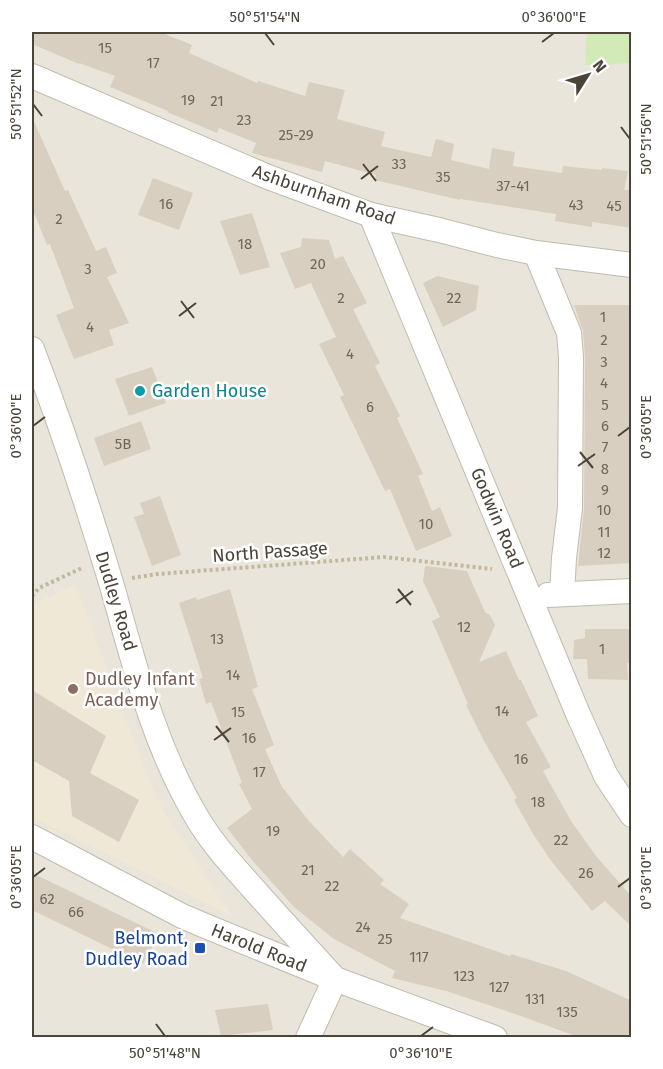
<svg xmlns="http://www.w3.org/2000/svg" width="663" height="1069" viewBox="0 0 663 1069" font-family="'Fira Sans',sans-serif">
	<rect width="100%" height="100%" fill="#f6f3ec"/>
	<rect fill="#eae5da" x="32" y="32" width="599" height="1005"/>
	<path fill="#efe8d6" d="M 75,584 L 145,770 L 166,816 L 232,916 L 32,817 L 32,607 L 36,603 Z"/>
	<path fill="#d2eab5" d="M 587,32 L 631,32 L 631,63 L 585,65 Z"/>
	<g fill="#d8cfc1">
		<path d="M 32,32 L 160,32 L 192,45 L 189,53 L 257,83 L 258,81 L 305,96 L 309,82 L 345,90 L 337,119 L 385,132 L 381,146 L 431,157 L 436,139 L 454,144 L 451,160 L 489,169 L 492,148 L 515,152 L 513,166 L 562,173 L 563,166 L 602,170 L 602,168 L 628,171 L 624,190 L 632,190 L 632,228 L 592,222 L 592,227 L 555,221 L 556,214 L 460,199 L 460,200 L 375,180 L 376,175 L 325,161 L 322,172 L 252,153 L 256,143 L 219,128 L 217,133 L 167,112 L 168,111 L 110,87 L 115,76 L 79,63 L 79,64 L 32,44 Z"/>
		<path d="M 32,117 L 65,191 L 68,190 L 96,251 L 106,247 L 117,273 L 107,277 L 129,323 L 109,330 L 114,345 L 74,359 L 56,315 L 74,308 L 50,244 L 47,245 L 32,208 Z"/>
		<path d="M 153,178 L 193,193 L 179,230 L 138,215 Z"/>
		<path d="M 252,213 L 270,267 L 240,275 L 220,221 Z"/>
		<path d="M 302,238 L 329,240 L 335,259 L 343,256 L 367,303 L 353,309 L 380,363 L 375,366 L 400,416 L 397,418 L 423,474 L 418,476 L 432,511 L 440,507 L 452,536 L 416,551 L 390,489 L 385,491 L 340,397 L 344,395 L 319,344 L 336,337 L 311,283 L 295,289 L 280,253 L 301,247 Z"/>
		<path d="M 437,276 L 479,286 L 476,310 L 443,327 L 423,283 Z"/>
		<path d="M 574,305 L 632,305 L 632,563 L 578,566 L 584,508 L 585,357 L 583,331 Z"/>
		<path d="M 152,367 L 166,403 L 129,416 L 115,379 Z"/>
		<path d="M 141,421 L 151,449 L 104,466 L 94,438 Z"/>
		<path d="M 160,496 L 181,555 L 152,566 L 134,517 L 144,514 L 140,503 Z"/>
		<path d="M 425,566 L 467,571 L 485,612 L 490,615 L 495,625 L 479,662 L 506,651 L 519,680 L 521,680 L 538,716 L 526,722 L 551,767 L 543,771 L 571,821 L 596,856 L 632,897 L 632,927 L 605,901 L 592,911 L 552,862 L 533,834 L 514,800 L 517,798 L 484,741 L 466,705 L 468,704 L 432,621 L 440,617 L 423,581 Z"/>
		<path d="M 230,589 L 258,687 L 252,689 L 274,745 L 265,749 L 282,787 L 309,821 L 343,857 L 350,849 L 384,880 L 380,884 L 409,904 L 400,918 L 510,956 L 511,954 L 566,971 L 632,1001 L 632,1038 L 581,1038 L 518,1015 L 446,991 L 392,978 L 395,971 L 334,939 L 294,907 L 252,860 L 227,828 L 252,809 L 239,784 L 242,783 L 211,702 L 206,704 L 199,679 L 203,678 L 179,603 L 196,597 L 197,600 Z"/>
		<path d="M 585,629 L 632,629 L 632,663 L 627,663 L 628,680 L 588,679 L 587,659 L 573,659 L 574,640 L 585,638 Z"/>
		<path d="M 32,690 L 106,736 L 90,773 L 139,800 L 119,842 L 72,816 L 69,781 L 32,760 Z"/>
		<path d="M 32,873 L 159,934 L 143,964 L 32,910 Z"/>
		<path d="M 268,1004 L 273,1030 L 221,1036 L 215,1010 Z"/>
	</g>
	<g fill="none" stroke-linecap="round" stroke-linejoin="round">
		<defs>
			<g id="minor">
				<path d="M 32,76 L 268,177 L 371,215 L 439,230 L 497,245 L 536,253 L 632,265"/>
				<path d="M 371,215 L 578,714 L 606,776 L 632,815"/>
				<path d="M 536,253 L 569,333 L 571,357 L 570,508 L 564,558 L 562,594"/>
				<path d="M 32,349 C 62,427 88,506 112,586 C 135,667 155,749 199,821 C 213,844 232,865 250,885 C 278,917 307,948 335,979"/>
				<path d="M 548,595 L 632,591"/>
				<path d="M 32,837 L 182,916 L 203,925 L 335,979 L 495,1038"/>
				<path d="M 308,1038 L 335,979"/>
			</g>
		</defs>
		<use href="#minor" stroke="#c2bbae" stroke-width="26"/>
		<g stroke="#c4b79f" stroke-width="4" stroke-dasharray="3 3" stroke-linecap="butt">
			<path d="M 132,578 L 158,574 L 384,557 L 492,569"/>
			<path d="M 32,596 L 39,588 L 82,568"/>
		</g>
		<use href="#minor" stroke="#fff" stroke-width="24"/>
	</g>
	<path fill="none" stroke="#4b4439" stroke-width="2" d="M 265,33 L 274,45M 542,42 L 554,33M 33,104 L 42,116M 621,127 L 630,139M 363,164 L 376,181M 361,179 L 378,166M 181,301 L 194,318M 179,316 L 196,303M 33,426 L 45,417M 618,436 L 630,427M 580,452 L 593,468M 578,466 L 595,454M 398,589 L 411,605M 396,603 L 413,591M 216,726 L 229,742M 214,740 L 231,728M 33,877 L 45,868M 618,887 L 630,878M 156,1024 L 165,1036M 421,1036 L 433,1027"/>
	<circle fill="#0f9aa8" stroke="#fff" stroke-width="2" cx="140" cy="391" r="6"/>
	<circle fill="#8d6e63" stroke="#fff" stroke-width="2" cx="73" cy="689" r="6"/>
	<rect fill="#1a4fb4" stroke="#fff" stroke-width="2" x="194" y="942" width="12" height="12" rx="3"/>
	<g text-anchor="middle" stroke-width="5" stroke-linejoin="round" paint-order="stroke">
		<g font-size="15" fill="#6e675b">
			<text x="105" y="53">15</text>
			<text x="153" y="68">17</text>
			<text x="188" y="105">19</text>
			<text x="217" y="106">21</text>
			<text x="244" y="125">23</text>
			<text x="296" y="140">25-29</text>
			<text x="399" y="169">33</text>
			<text x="443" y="182">35</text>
			<text x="513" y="191">37-41</text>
			<text x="166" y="209">16</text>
			<text x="576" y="210">43</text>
			<text x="614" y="211">45</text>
			<text x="59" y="224">2</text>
			<text x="245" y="249">18</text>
			<text x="318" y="269">20</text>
			<text x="88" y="274">3</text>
			<text x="341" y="303">2</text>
			<text x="454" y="303">22</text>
			<text x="603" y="322">1</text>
			<text x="90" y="332">4</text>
			<text x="604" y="345">2</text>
			<text x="350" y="359">4</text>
			<text x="604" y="367">3</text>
			<text x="604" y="388">4</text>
			<text x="605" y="410">5</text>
			<text x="370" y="412">6</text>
			<text x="605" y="431">6</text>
			<text x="123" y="449">5B</text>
			<text x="605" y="452">7</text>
			<text x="605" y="474">8</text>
			<text x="605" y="495">9</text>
			<text x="604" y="515">10</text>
			<text x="426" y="529">10</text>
			<text x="604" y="537">11</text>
			<text x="604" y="558">12</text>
			<text x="464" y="632">12</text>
			<text x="217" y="644">13</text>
			<text x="602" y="654">1</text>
			<text x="233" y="680">14</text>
			<text x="502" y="716">14</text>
			<text x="238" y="717">15</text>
			<text x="249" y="743">16</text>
			<text x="521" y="764">16</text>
			<text x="259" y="777">17</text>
			<text x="538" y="807">18</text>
			<text x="273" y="836">19</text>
			<text x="561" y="845">22</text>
			<text x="308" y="875">21</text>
			<text x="586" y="878">26</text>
			<text x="332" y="891">22</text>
			<text x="47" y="904">62</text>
			<text x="76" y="917">66</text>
			<text x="363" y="932">24</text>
			<text x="385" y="944">25</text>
			<text x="419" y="962">117</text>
			<text x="464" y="981">123</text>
			<text x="499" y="992">127</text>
			<text x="535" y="1004">131</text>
			<text x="567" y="1017">135</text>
		</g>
		<g font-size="18" fill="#4b4439" stroke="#fff">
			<text transform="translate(324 195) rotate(19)" y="6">Ashburnham Road</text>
			<text transform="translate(497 518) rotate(67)" y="6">Godwin Road</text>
			<text transform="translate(270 552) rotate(-4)" y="6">North Passage</text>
			<text transform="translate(116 601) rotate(73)" y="6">Dudley Road</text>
			<text transform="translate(259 948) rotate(22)" y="6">Harold Road</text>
		</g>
		<g font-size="18" fill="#0d838f" stroke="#fff" text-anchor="start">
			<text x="152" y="397">Garden House</text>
		</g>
		<g font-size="18" fill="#785e54" stroke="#fff" text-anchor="start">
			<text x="85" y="685">Dudley Infant<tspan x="85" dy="21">Academy</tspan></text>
		</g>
		<g font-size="18" fill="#164399" stroke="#fff" text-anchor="end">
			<text x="188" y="944">Belmont,<tspan x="188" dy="21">Dudley Road</tspan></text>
		</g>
	</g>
	<rect width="663" height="1069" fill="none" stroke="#ffffff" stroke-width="66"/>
	<g transform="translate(588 75) rotate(53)" stroke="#ffffff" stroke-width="4.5" paint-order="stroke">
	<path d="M0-4.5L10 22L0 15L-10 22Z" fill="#4b4439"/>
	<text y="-9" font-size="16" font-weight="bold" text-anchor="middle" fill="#4b4439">N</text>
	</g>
	<rect x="33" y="33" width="597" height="1003" fill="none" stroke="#4b4439" stroke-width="2"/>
	<g font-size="15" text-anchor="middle" fill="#4b4439">
		<text x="265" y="22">50°51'54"N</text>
		<text x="554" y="22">0°36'00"E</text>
		<text transform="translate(16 104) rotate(-90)" y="5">50°51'52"N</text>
		<text transform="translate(646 139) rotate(-90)" y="5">50°51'56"N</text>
		<text transform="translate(16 426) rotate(-90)" y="5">0°36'00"E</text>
		<text transform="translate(646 427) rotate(-90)" y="5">0°36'05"E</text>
		<text transform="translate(16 877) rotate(-90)" y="5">0°36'05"E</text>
		<text transform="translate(646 878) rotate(-90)" y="5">0°36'10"E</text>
		<text x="165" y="1058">50°51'48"N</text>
		<text x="421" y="1058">0°36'10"E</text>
	</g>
</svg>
